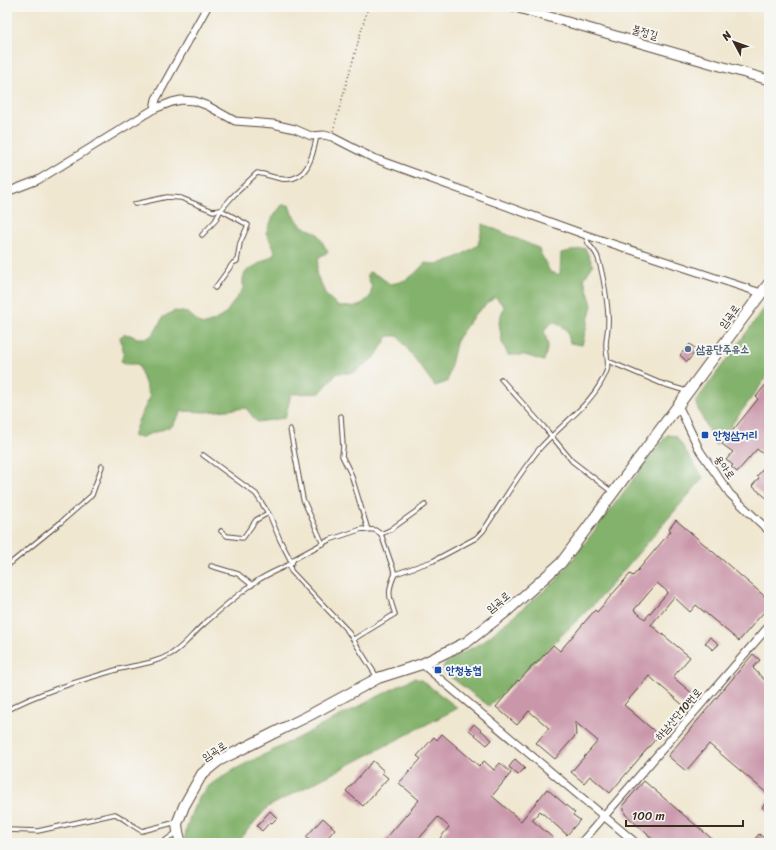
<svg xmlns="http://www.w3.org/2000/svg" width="776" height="850" viewBox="0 0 776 850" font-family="Sriracha,'Poor Story',sans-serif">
	<rect width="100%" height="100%" fill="#f6f6f2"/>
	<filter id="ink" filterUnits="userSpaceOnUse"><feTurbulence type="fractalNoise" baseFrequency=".025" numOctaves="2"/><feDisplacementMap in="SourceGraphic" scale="8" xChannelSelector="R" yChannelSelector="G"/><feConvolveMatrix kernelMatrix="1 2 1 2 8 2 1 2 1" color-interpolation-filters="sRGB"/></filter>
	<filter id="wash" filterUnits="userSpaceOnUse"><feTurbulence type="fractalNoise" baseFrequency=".012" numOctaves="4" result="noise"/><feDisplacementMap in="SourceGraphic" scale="16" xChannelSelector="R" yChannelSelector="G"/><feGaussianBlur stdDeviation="0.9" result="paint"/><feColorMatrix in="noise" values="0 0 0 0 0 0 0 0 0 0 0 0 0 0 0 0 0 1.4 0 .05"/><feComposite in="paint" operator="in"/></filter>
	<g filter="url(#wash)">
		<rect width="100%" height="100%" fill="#f0e7d1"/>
		<g fill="#83b26c" stroke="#5f6e45">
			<path d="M 282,205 L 289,205 L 292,214 L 302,226 L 317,233 L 328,252 L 319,257 L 316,273 L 326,295 L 339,307 L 359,306 L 370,297 L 372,288 L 367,275 L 369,272 L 379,276 L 390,284 C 407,282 414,275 425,263 C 444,267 462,255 478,245 L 483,224 L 538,248 L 550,272 L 560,275 L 561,253 L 585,248 L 593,265 L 584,279 L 592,305 L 582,345 L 570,343 L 567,330 L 554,321 L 544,330 L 548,345 L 544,361 L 525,355 L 508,355 L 502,342 L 499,322 L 504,306 L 495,297 L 475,314 L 457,339 L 447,382 L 435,386 L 398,336 L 388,336 L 376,356 L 353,373 L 337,373 L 320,393 L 291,394 L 285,418 L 257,422 L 246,408 L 207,412 L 182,411 L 172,426 L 142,437 L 133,437 L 138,421 L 150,397 L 138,364 L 127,364 L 121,361 C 126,351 122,348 120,337 L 125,334 L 130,335 L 137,338 L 148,338 L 155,332 L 163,317 L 175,311 L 188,313 L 202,325 L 214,321 L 225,314 L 243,289 L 243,279 L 245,272 L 275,254 L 274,248 L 266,233 L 273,217 Z"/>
			<path d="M 769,302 L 769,374 L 716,446 L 696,405 L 696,401 Z"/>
			<path d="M 667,435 L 676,436 L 703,478 L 598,600 L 489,706 L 444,672 L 443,667 L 447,662 L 484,641 L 557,580 Z"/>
			<path d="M 414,678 L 421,680 L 458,708 L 268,807 L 236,843 L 184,843 C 186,825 192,807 203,792 C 215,777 257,758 276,749 C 322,725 368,702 414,678 Z"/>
		</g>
		<g id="blocks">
			<g fill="#ca97aa" fill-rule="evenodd">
				<path d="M 690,344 L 697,350 L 687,362 L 680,355 Z"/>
				<path d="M 769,380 L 769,459 L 757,449 L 737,472 L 731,467 L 733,465 L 726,460 L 733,452 L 722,444 L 758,399 L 756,397 Z"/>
				<path d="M 769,462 L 769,500 L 752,486 L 759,478 L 757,476 Z"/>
				<path d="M 676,520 L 769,600 L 769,606 L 739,641 L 696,605 L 690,612 L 674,597 L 651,625 L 690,657 L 673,677 L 694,695 L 684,706 L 649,676 L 624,705 L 659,735 L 610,793 L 590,776 L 584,783 L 571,772 L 598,741 L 575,722 L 576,735 L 555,759 L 536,743 L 549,728 L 529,711 L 517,725 L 496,707 L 518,680 L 519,681 L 535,663 L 536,664 L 553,645 L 560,651 L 595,610 L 597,612 L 630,574 L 633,576 L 671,531 L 669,529 ZM 657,583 L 668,592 L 645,619 L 634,610 Z"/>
				<path d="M 710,637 L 719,644 L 713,650 L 705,643 Z"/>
				<path d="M 753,654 L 760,660 L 753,668 L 769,685 L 769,795 L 709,744 L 686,771 L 668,756 Z"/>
				<path d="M 474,724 L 492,740 L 487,745 L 469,730 Z"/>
				<path d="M 442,734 L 479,766 L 484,761 L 494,770 L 500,763 L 511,773 L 492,796 L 521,821 L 547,789 L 575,813 L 573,815 L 580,820 L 567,835 L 540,811 L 532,820 L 553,838 L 548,843 L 436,843 L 449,827 L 438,817 L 415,843 L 382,843 L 419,800 L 399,783 L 421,759 L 417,756 L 434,737 L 437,740 Z"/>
				<path d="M 515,759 L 525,768 L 518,775 L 509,767 Z"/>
				<path d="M 373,761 L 384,771 L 382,773 L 388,778 L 363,806 L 346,791 Z"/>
				<path d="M 644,781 L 672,805 L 717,843 L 657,843 L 625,814 L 623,805 Z"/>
				<path d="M 769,799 L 769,813 L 762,807 Z"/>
				<path d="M 270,811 L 277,818 L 272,823 L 270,822 L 262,831 L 257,826 Z"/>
				<path d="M 323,818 L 335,829 L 323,843 L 313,843 L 306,837 Z"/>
				<path d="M 759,834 L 769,842 L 769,843 L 752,843 Z"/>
			</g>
		</g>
	</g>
	<g filter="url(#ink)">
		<use href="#blocks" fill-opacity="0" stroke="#564639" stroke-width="1"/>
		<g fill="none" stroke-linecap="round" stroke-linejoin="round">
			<defs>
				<g id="service">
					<path d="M 135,204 L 167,197 L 181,198 L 213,211 L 221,210 L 248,225 L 240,243 L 237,261 L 233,263 L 215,288"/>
					<path d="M 202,235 L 215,221 L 221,210 L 233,196 L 257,173 C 266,174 274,178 282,179 C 308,182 313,155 317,135"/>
					<path d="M 608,361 L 660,383 L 686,391"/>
					<path d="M 501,379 L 544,427 L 572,461 L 612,492"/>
					<path d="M 341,416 L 343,447 L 342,456 L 351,474 L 368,530"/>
					<path d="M 290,429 L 303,499 L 323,544"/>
					<path d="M 221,531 L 227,536 L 243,538 L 256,520 L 268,513"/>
					<path d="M 381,534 L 395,574"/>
					<path d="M 7,566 L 60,523 L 92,495 L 102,466"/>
					<path d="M 211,566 L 238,574 L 252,585"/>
					<path d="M 354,639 L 395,614 C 389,597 387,591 395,574 L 433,561 L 476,538 L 483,531 C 502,503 519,473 540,448 C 563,422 594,404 607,370 C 609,362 606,353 606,345 C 606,338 608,331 608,324 C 609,308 603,273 598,258 C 595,248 586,246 586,235"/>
					<path d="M 377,677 L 347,630 L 291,571 L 290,566 L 294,559 L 329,540 L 362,529 L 375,530 L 381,534 L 390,530 L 425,505"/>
					<path d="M 7,710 C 40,692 79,681 116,670 C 134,665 154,664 171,654 C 184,647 193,633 204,624 C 221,609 238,594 257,581 C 267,574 280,569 292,563 L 280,540 L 270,516 L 256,494 L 203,455"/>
					<path d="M 7,830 L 38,831 L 115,814 C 125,819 132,826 142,831 L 177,822"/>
					<path d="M 162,843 L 177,832"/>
				</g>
				<g id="minor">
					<path d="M 154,109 L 156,99 L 207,7"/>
					<path d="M 7,192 L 38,180 L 154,109 L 172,102 L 181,100 L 195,101 L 208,106 L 235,121 L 273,124 L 295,129 L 311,136 L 324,135 L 332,137 L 373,158 L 586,235 L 761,293"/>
					<path d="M 678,405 L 700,451 L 730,494 L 769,531"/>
					<path d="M 422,664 L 636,843"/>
					<path d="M 581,843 L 769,626"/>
				</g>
				<path id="tertiary" d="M 515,7 L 769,80"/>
				<path id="secondary" d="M 181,843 L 178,832 L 177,824 L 184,806 L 202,774 L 218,761 L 310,715 L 378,678 L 422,664 L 467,642 L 507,611 L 561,563 L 769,283"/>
			</defs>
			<use href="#service" stroke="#564639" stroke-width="5.5"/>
			<use href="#minor" stroke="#564639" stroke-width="9"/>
			<use href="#tertiary" stroke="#564639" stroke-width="11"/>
			<use href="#secondary" stroke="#564639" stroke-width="12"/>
			<path stroke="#564639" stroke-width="1.5" stroke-dasharray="1 3" stroke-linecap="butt" d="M 333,131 L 368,7"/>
			<use href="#service" stroke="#fff" stroke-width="3.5"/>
			<use href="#minor" stroke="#fff" stroke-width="7"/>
			<use href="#tertiary" stroke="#fff" stroke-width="9"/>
			<use href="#secondary" stroke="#fff" stroke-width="10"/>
		</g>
	</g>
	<circle fill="#5c6f8a" stroke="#f6f6f2" stroke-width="1.5" cx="688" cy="349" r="4"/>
	<g fill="#1a4fb4" stroke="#f6f6f2" stroke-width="1.5">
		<rect x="701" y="431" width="8" height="8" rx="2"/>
		<rect x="434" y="666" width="8" height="8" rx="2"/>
	</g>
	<g text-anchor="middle" stroke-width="4" stroke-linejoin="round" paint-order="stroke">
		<g font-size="11" fill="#3b2a1e" stroke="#f6f6f2">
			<text transform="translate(645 32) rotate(16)" y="4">불정길</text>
			<text transform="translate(729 316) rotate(-53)" y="4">임곡로</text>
			<text transform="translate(725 467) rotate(55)" y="4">용아로</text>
			<text transform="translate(498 602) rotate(-39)" y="4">임곡로</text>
			<text transform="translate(678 714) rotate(-49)" y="4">하남산단10번로</text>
			<text transform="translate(214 751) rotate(-33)" y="4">임곡로</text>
		</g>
		<g font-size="11" font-weight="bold" fill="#4e5e75" stroke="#f6f6f2" text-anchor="start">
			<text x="696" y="353">삼공단주유소</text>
		</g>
		<g font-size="11" font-weight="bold" fill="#164399" stroke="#f6f6f2" text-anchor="start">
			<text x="713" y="439">안청삼거리</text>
			<text x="446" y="674">안청농협</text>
		</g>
	</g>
	<rect width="776" height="850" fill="none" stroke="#f6f6f2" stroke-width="24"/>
	<g transform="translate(734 42) rotate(311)" stroke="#f6f6f2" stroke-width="3" paint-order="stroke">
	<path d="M0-3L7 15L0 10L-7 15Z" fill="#3b2a1e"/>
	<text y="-6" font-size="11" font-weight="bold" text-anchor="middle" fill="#3b2a1e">N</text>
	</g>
	<path d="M626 820v6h117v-6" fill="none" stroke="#3b2a1e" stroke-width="2"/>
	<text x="632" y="820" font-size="12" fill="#3b2a1e" stroke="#f6f6f2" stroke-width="3" paint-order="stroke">100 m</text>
</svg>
